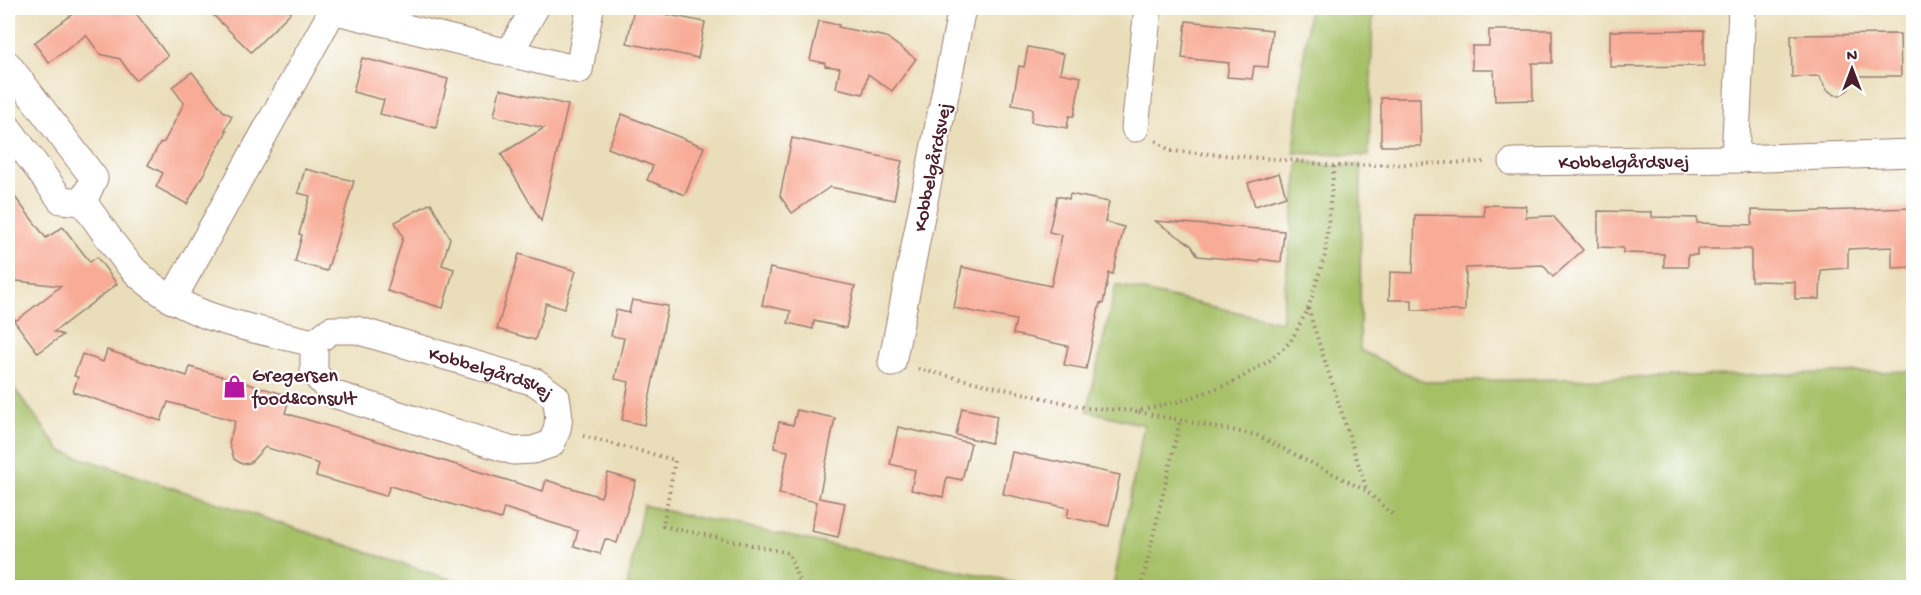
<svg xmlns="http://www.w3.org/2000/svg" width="1921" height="595" viewBox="0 0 1921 595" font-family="'Gochi Hand',sans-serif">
	<rect width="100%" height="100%" fill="#fff"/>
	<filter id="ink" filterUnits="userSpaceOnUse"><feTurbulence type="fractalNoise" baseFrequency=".0167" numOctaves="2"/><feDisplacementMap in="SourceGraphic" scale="12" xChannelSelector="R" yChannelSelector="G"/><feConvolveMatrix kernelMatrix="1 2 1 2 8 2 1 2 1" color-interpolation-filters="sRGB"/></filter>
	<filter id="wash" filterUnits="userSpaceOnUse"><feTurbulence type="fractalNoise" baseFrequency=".008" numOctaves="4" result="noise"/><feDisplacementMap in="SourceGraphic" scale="24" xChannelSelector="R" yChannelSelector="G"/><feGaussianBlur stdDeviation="1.35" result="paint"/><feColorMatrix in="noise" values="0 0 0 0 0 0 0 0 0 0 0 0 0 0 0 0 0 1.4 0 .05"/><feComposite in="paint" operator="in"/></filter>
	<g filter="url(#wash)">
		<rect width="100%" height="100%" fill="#eadeba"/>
		<g fill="#a6c066" stroke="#787048" stroke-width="1.5">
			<path d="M 1309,8 L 1373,8 L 1369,156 L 1294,153 Z"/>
			<path d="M 1299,161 L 1334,166 L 1361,165 L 1360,350 L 1424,382 L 1913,371 L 1913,587 L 1113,587 L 1144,425 L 1087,411 L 1116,285 L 1281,322 Z"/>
			<path d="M 8,380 L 61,451 L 473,587 L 8,587 Z"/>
			<path d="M 643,505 L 689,516 L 1041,587 L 627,587 Z"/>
		</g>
		<g id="blocks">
			<g fill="#f8ab96">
				<path d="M 81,8 L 132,8 L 168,56 L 135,80 L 120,59 L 100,54 L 86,35 L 49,63 L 34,43 Z"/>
				<path d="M 206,8 L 295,8 L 251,52 Z"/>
				<path d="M 634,8 L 705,22 L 698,58 L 627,43 Z"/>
				<path d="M 819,21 L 839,25 L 838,27 L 886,37 L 916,59 L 892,91 L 868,74 L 863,94 L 836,88 L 840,68 L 825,66 L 825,63 L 810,60 Z"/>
				<path d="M 1186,21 L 1272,30 L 1268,67 L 1254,66 L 1252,79 L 1227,77 L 1229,63 L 1182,58 Z"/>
				<path d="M 1489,30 L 1552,30 L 1552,63 L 1532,63 L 1533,100 L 1495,101 L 1494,70 L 1472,70 L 1472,46 L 1489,46 Z"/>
				<path d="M 1704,30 L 1704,66 L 1610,67 L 1610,31 Z"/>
				<path d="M 1900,34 L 1901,76 L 1857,76 L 1848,90 L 1840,95 L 1835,95 L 1827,90 L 1819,76 L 1792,77 L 1791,35 Z"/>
				<path d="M 1028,47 L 1064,54 L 1060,73 L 1081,77 L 1074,116 L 1069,116 L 1067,128 L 1031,122 L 1033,109 L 1012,105 L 1019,66 L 1024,67 Z"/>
				<path d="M 362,58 L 448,79 L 436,128 L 380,114 L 384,100 L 353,92 Z"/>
				<path d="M 192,72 L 223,111 L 232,116 L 225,130 L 227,131 L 187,204 L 156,187 L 163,173 L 148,165 L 160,143 L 164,142 L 184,103 L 172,87 Z"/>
				<path d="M 500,89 L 568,105 L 541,221 L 501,154 L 544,128 L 494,116 Z"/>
				<path d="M 1381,98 L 1420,98 L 1421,146 L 1381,146 Z"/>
				<path d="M 622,114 L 704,147 L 685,195 L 647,180 L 653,166 L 608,148 Z"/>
				<path d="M 792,138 L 902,161 L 894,200 L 830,187 L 792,213 L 780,196 Z"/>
				<path d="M 305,169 L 354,181 L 327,271 L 295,262 L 302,235 L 299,234 L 310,196 L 298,193 Z"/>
				<path d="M 1279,173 L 1286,196 L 1255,206 L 1248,183 Z"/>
				<path d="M 8,188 L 46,238 L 63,227 L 90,262 L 97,257 L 117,284 L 54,332 L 63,335 L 38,353 L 12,318 L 17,320 L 61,286 L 8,280 Z"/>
				<path d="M 1070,194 L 1109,202 L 1105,222 L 1124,227 L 1113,274 L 1109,273 L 1103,304 L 1100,303 L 1086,369 L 1064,365 L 1068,346 L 1013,334 L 1016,320 L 954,308 L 962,267 L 1051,286 L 1062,235 L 1049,232 L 1057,196 L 1069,199 Z"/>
				<path d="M 431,203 L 450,238 L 442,265 L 454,269 L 443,308 L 387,291 L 403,237 L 395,222 Z"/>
				<path d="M 1484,205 L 1526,206 L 1526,217 L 1553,216 L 1583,250 L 1553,277 L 1543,265 L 1466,268 L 1465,311 L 1412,310 L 1412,300 L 1389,300 L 1390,272 L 1413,273 L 1415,215 L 1484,216 Z"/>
				<path d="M 1914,208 L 1914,267 L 1892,268 L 1892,247 L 1848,249 L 1848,268 L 1821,270 L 1820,299 L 1795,299 L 1795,282 L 1751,281 L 1751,249 L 1697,249 L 1697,255 L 1688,255 L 1688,267 L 1664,267 L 1664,254 L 1623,253 L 1623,248 L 1598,247 L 1598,211 L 1652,212 L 1652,217 L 1697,218 L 1697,223 L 1752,225 L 1752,210 L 1789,211 L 1789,212 Z"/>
				<path d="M 1155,221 L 1284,231 L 1281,262 L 1260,259 L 1259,262 L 1198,256 L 1191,245 Z"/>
				<path d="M 519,254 L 576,271 L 564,309 L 546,303 L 535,340 L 497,329 Z"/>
				<path d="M 770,268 L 855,286 L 846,328 L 814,321 L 813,329 L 788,323 L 791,311 L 762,305 Z"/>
				<path d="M 632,300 L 668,306 L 644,425 L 622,420 L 629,382 L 615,379 L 624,338 L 611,336 L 616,310 L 629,313 Z"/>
				<path d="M 107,350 L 187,376 L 190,367 L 290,396 L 285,413 L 543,491 L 546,480 L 601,497 L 608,473 L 636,481 L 617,543 L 605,539 L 600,554 L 574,546 L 578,531 L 504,508 L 501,519 L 390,486 L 386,496 L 316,476 L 319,464 L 265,447 L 250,463 L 242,464 L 234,459 L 229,443 L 235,421 L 168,402 L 161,421 L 73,392 L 78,377 L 74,376 L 82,354 L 103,362 Z"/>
				<path d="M 962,408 L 997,416 L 991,443 L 956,435 Z"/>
				<path d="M 797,410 L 835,418 L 819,498 L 845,503 L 838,537 L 811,531 L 817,502 L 779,494 L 788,451 L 774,448 L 779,422 L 793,425 Z"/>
				<path d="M 898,427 L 971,443 L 962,480 L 947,477 L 943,497 L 911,490 L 915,470 L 890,464 Z"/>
				<path d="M 1012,452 L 1120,475 L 1109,526 L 1067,517 L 1069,508 L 1003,494 Z"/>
			</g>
		</g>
	</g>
	<g filter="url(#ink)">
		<use href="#blocks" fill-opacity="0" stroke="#9a7e72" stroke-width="1.5"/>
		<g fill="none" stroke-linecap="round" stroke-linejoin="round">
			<defs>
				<g id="street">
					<path d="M 332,10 L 579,70 L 590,8"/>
					<path d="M 509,53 L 535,8"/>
					<path d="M 8,65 L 94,178 L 83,202"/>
					<path id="s1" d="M 8,128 L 61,200 L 83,202 C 99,223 118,254 136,272 C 184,319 252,328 314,343 L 331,330 L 356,330 L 535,382 L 556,397 C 560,417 560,426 551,444 L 533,450 L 513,451 L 333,394 L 314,373 L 314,343"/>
					<path d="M 1135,128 L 1148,8"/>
					<path d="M 1735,159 L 1742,8"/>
					<path id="s2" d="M 1513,162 L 1735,159 L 1914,153"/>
					<path d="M 172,300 L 334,8"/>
					<path id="s3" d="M 892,363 L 962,8"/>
				</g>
			</defs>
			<use href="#street" stroke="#9a7e72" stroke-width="29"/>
			<g stroke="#9a7e72" stroke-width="4" stroke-dasharray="1.5 4.5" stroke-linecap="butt">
				<path d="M 1156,141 L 1171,151 L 1299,161 L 1334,166 L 1487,162"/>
				<path d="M 1308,309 L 1367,491"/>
				<path d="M 918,369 L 1087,408 L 1136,411 L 1181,401 L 1232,383 L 1269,361 L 1291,341 L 1308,309 L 1325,255 L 1334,166"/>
				<path d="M 1139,412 L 1256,435 L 1367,491 L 1394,516"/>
				<path d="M 583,436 L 675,460 L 663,526 L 789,553 L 801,588"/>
				<path d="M 1141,588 L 1180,421"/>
			</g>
			<use href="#street" stroke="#fff" stroke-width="27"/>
		</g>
	</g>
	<defs>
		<symbol id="shop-bare" viewBox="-9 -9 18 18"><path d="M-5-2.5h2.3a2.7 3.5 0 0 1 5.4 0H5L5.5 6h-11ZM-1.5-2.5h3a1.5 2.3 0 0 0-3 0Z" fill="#b5179e" stroke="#fff" stroke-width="2.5" paint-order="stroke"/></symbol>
	</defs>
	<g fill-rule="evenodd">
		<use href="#shop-bare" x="218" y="370" width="33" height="33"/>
	</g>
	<g text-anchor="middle" stroke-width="4.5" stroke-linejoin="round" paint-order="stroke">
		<g font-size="20" fill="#4a1f2b" stroke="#fff">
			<text dy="7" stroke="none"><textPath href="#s2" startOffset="111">Kobbelgårdsvej</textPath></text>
			<text dy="7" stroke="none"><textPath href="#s3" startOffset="200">Kobbelgårdsvej</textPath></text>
			<text dy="7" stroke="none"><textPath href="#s1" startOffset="582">Kobbelgårdsvej</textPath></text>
		</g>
		<g font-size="20" fill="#4a1f2b" stroke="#fff" text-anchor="start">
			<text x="252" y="381">Gregersen<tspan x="252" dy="23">food&amp;consult</tspan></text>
		</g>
	</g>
	<rect width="1921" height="595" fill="none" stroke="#fff" stroke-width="30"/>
	<g transform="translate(1852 69)" stroke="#ffffff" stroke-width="4.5" paint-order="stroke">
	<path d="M0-4.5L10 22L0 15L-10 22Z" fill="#4a1f2b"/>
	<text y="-9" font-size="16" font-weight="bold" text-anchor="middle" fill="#4a1f2b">N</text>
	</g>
</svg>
